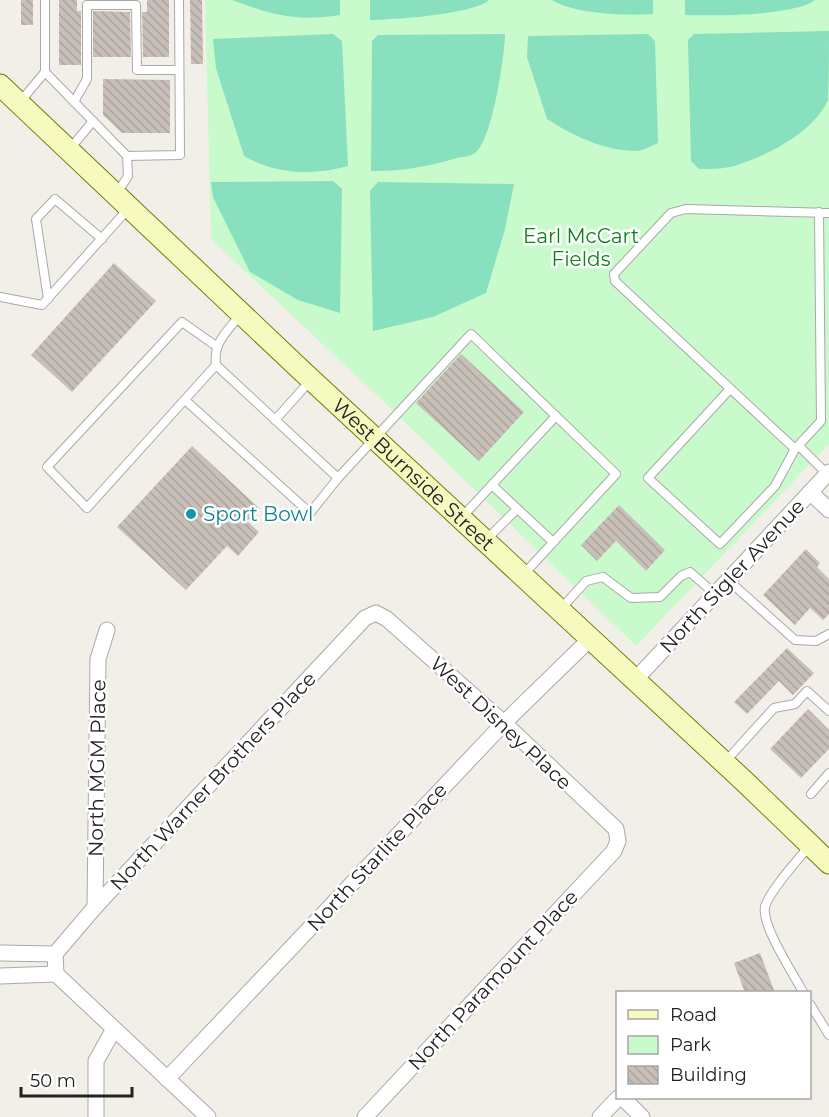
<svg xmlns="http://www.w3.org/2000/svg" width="829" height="1117" viewBox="0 0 829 1117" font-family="Montserrat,sans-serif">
	<defs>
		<pattern id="building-back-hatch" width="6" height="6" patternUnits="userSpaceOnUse" patternTransform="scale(1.5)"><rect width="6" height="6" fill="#c7bfb8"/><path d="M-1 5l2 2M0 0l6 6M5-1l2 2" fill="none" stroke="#aba49e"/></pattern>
	</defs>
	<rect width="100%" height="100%" fill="#f2efe9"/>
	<path fill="#c8facc" d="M 205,0 L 829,0 L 829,444 L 636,646 L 385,403 L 211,239 Z"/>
	<g fill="#88e0be">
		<path d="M 232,0 L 340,0 L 340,15 C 297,22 272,15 232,0 Z"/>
		<path d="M 370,0 L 489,0 C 475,14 392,20 370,20 Z"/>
		<path d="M 552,0 L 653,0 L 653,14 C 628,16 573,14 552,0 Z"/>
		<path d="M 685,0 L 815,0 C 794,16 712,16 685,15 Z"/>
		<path d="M 829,31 C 829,45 829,90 828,100 C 814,131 771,154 740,164 C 727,169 713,169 699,169 L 691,161 L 688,40 L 694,34 Z"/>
		<path d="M 333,34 L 342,41 L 348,166 C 314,176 275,174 244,156 L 216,68 L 213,39 Z"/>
		<path d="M 505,34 C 505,54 492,142 475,153 C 471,156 463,157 457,158 C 430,166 400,172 371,171 L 372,41 L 378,35 Z"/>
		<path d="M 648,34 L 655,41 L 658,143 C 651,146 642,151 636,151 C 604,151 572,135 547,119 L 527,57 L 528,36 Z"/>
		<path d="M 333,181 L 342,189 L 340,313 L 298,300 L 250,272 L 213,197 L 211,182 Z"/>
		<path d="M 378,182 L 514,184 L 505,229 L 486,293 L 433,317 L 373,331 L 370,191 Z"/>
	</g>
	<g fill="url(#building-back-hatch)">
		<rect x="21" y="0" width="12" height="25"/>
		<path d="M 59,0 L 77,0 L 77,11 L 81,11 L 81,65 L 59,65 Z"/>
		<path d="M 147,0 L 169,0 L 169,57 L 143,57 L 142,12 L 147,12 Z"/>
		<path d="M 190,0 L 202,0 L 203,64 L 191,64 Z"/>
		<path d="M 93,11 L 130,12 L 131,57 L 93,57 Z"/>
		<path d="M 103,79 L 170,80 L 170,133 L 122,133 L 103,115 Z"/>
		<path d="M 114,263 L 156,301 L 72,392 L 31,355 Z"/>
		<path d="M 461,354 L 524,412 L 479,461 L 416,403 Z"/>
		<path d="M 192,446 L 259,508 L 247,521 L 259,532 L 238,556 L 227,546 L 186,590 L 117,527 Z"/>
		<path d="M 619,505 L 665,550 L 646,571 L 616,541 L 597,561 L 581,545 Z"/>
		<path d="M 806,549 L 820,563 L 817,567 L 829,579 L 829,614 L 823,620 L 810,608 L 795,625 L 763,595 Z"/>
		<path d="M 787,648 L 814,673 L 793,695 L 779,681 L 747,714 L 734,702 Z"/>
		<path d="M 808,709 L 829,730 L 829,749 L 801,778 L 770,749 Z"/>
		<path d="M 760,953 L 775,993 L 745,993 L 734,963 Z"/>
	</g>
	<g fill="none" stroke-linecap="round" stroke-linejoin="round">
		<defs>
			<g id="service">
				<path d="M 45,72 L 127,156 L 180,155 L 179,0"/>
				<path d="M 20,102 L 45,72 L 45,0"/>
				<path d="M 74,102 L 87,79 L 87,5 L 136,5 L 137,70 L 179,70"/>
				<path d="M 69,150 L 93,121"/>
				<path d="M 117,193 L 128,176 L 127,156"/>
				<path d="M 819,212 L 821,421 L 795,449 L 615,281 L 614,274 L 671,213 L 686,209 L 829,213"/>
				<path d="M 0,297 L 42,305 L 128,209"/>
				<path d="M 48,299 L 36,219 L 55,199 L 102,239"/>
				<path d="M 240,315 C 227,332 213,342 216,365 L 338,478 L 471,334 L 616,474 L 524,574"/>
				<path d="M 216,365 L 87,508 L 47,467 L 182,322 L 216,346"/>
				<path d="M 730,389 L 648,478 L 720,544 L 775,486 L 795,449"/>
				<path d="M 185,400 L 310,513 L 338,478"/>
				<path d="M 275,420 L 310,381"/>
				<path d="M 799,446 L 827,474"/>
				<path d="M 492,485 L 553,542"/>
				<path d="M 463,516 L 556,416"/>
				<path d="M 486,540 L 517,509"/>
				<path d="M 728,580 L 795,640 L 816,641 L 829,634"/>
				<path d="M 560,610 L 586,581 L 603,577 L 631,598 L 660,597 L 681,576 L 690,572 L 715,594"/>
				<path d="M 725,762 L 774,708 L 795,704 L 807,691 L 829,711"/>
				<path d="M 811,794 L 829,773"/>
				<path d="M 803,992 C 794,975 761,925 765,907 C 769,891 798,860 809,846"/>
				<path d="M 810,1004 L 829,1035"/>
			</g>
			<g id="minor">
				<path d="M 810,492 L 829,510"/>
				<path d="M 635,680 L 829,472"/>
				<path d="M 95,907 L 98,659 L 107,630"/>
				<path d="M 0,953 L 55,954"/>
				<path d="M 55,954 L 95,907 L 365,618 L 376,613 L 387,619 L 504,723 L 616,829 L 618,841 L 614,851 L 365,1117"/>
				<path d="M 55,954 L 56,974 L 208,1117"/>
				<path d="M 0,976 L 56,974"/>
				<path d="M 167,1079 L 504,723 L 590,639"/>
				<path d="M 623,1098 L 642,1117"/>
				<path d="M 96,1117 L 96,1061 L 114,1029"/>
				<path d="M 600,1117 L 618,1098"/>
			</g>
			<g id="secondary">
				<path id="s1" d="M 0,85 L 302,371 L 744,781 L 829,863"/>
			</g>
		</defs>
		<use href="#service" stroke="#a9a9a9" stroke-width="10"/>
		<use href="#minor" stroke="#a9a9a9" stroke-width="17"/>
		<use href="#secondary" stroke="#707d05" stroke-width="23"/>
		<use href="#service" stroke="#fff" stroke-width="8"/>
		<use href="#minor" stroke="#fff" stroke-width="15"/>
		<use href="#secondary" stroke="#f7fabf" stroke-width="21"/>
	</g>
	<circle fill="#0f9aa8" stroke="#fff" stroke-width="2" cx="191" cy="514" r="6"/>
	<g text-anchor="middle" stroke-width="5" stroke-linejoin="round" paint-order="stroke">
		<g font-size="20" fill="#0c8416" stroke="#fff">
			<text x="581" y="243">Earl McCart<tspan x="581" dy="23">Fields</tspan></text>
		</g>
		<g font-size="20" fill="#222" stroke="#fff">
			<text dy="7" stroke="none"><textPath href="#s1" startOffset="568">West Burnside Street</textPath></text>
			<text transform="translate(732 576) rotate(-47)" y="7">North Sigler Avenue</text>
			<text transform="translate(501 723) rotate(43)" y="7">West Disney Place</text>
			<text transform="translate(97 768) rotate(-89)" y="7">North MGM Place</text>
			<text transform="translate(213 781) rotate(-47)" y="7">North Warner Brothers Place</text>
			<text transform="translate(377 857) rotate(-47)" y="7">North Starlite Place</text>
			<text transform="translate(493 980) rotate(-47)" y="7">North Paramount Place</text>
		</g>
		<g font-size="20" fill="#0d838f" stroke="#fff" text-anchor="start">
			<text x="203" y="521">Sport Bowl</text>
		</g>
	</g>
	<rect x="616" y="991" width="195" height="108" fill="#ffffff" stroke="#a7a7a7" stroke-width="1.5"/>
	<rect x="628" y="1010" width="30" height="9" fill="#f7fabf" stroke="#a7a7a7" stroke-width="1.5"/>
	<text x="670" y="1021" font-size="18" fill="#222222">Road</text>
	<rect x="628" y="1036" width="30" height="18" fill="#c8facc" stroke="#a7a7a7" stroke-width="1.5"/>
	<text x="670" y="1051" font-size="18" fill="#222222">Park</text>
	<rect x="628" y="1066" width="30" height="18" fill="url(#building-back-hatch)" stroke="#a7a7a7" stroke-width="1.5"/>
	<text x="670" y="1081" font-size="18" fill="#222222">Building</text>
	<path d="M21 1087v9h111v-9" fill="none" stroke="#222222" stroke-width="3"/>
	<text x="30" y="1087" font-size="18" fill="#222222" stroke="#ffffff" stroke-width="4.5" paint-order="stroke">50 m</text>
</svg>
